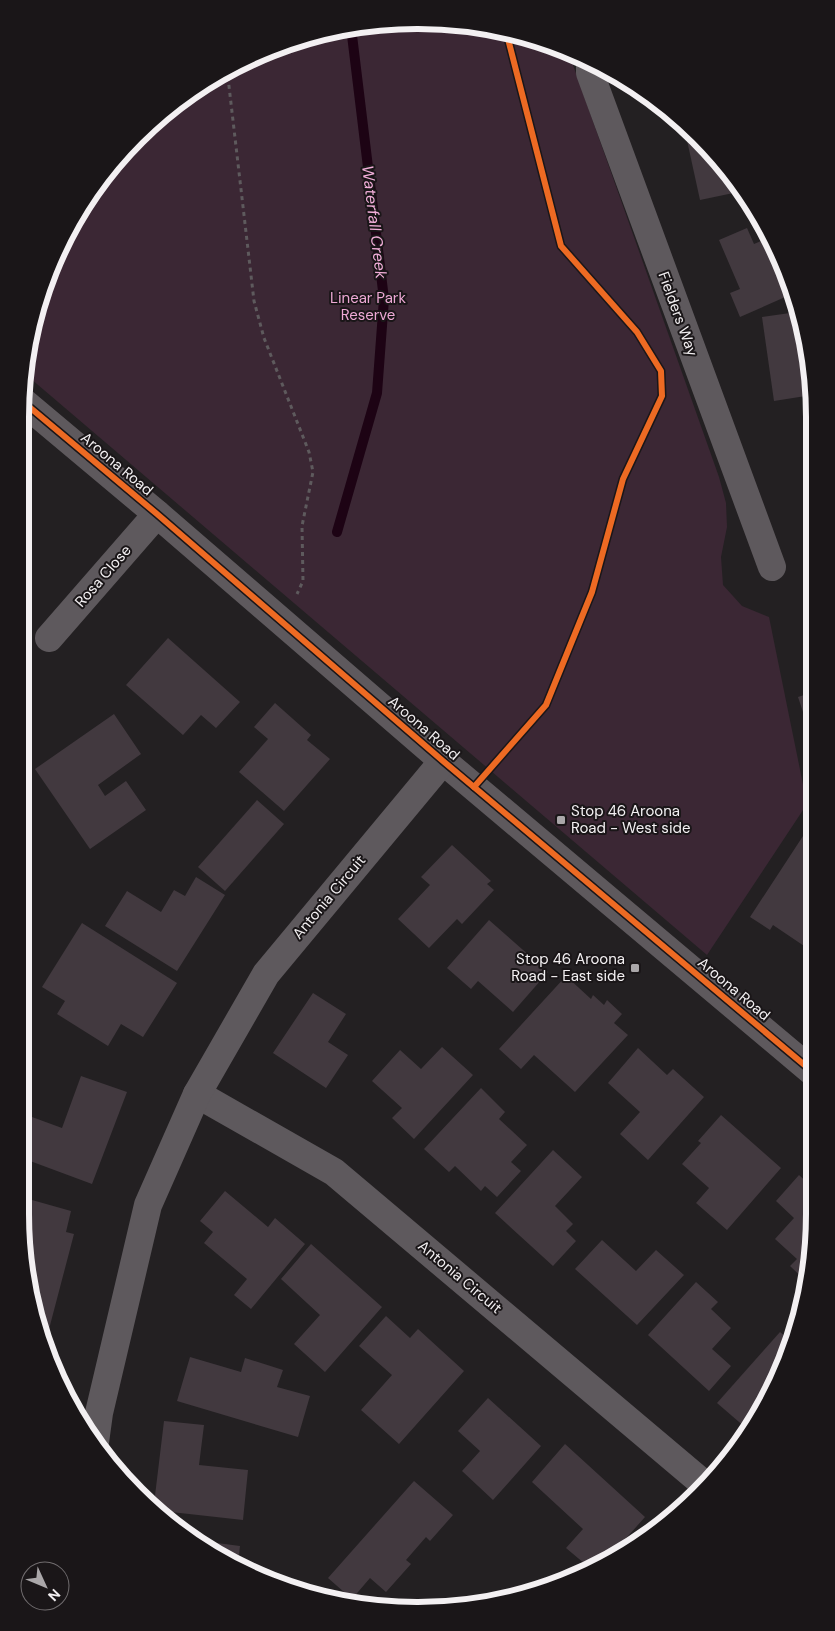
<svg xmlns="http://www.w3.org/2000/svg" width="835" height="1631" viewBox="0 0 835 1631" font-family="'DM Sans',sans-serif">
	<rect width="100%" height="100%" fill="#232022"/>
	<path fill="#3b2734" d="M 444,21 L 521,34 L 575,54 L 573,65 L 719,477 L 726,503 L 727,527 L 721,557 L 723,585 L 742,606 L 769,617 L 807,804 L 707,955 L 24,373 L 34,314 L 61,241 L 102,175 L 156,118 L 219,73 L 290,41 L 366,23 Z"/>
	<g fill="none" stroke-linecap="round" stroke-linejoin="round">
		<path stroke="#1d0314" stroke-width="10" d="M 337,532 L 377,393 L 384,299 L 351,27"/>
	</g>
	<g fill="#42393f">
		<path d="M 683,122 L 743,191 L 700,200 Z"/>
		<path d="M 747,228 L 754,244 L 770,237 L 785,266 L 792,294 L 740,317 L 730,293 L 740,289 L 719,240 Z"/>
		<path d="M 797,312 L 812,365 L 812,395 L 774,401 L 762,317 Z"/>
		<path d="M 168,638 L 240,702 L 216,728 L 201,715 L 183,735 L 126,685 Z"/>
		<path d="M 813,692 L 813,739 L 812,739 L 798,697 Z"/>
		<path d="M 275,703 L 311,735 L 307,740 L 330,759 L 284,811 L 239,772 L 268,739 L 254,727 Z"/>
		<path d="M 114,714 L 141,754 L 98,785 L 105,796 L 126,781 L 146,810 L 90,849 L 35,769 Z"/>
		<path d="M 257,800 L 284,824 L 225,891 L 198,867 Z"/>
		<path d="M 803,836 L 813,842 L 813,952 L 773,925 L 770,930 L 750,917 Z"/>
		<path d="M 452,845 L 491,881 L 487,884 L 494,890 L 462,924 L 457,919 L 429,948 L 398,919 L 430,885 L 421,877 Z"/>
		<path d="M 196,877 L 225,895 L 177,971 L 105,926 L 127,891 L 161,912 L 174,890 L 185,896 Z"/>
		<path d="M 489,920 L 548,972 L 513,1012 L 478,981 L 471,989 L 447,968 Z"/>
		<path d="M 82,923 L 177,983 L 143,1037 L 121,1024 L 108,1046 L 57,1014 L 65,1001 L 42,987 Z"/>
		<path d="M 566,976 L 591,999 L 593,995 L 604,1005 L 607,1000 L 622,1014 L 614,1023 L 628,1035 L 575,1092 L 534,1055 L 521,1069 L 499,1049 Z"/>
		<path d="M 313,993 L 346,1014 L 328,1042 L 348,1055 L 326,1088 L 273,1053 Z"/>
		<path d="M 442,1047 L 473,1075 L 414,1139 L 392,1118 L 402,1108 L 372,1081 L 400,1050 L 421,1069 Z"/>
		<path d="M 638,1048 L 667,1075 L 673,1069 L 704,1097 L 648,1160 L 620,1134 L 640,1112 L 608,1083 Z"/>
		<path d="M 81,1076 L 127,1092 L 92,1184 L 22,1158 L 29,1140 L 24,1138 L 32,1117 L 62,1128 Z"/>
		<path d="M 481,1088 L 505,1112 L 499,1119 L 527,1145 L 511,1162 L 521,1171 L 497,1197 L 485,1186 L 481,1191 L 455,1166 L 449,1172 L 424,1149 Z"/>
		<path d="M 721,1115 L 781,1168 L 727,1230 L 696,1203 L 709,1188 L 682,1164 L 701,1143 L 698,1141 Z"/>
		<path d="M 553,1150 L 582,1177 L 555,1206 L 573,1224 L 566,1231 L 576,1241 L 553,1266 L 495,1213 Z"/>
		<path d="M 799,1175 L 814,1189 L 814,1239 L 807,1282 L 790,1266 L 797,1259 L 775,1239 L 794,1218 L 776,1201 Z"/>
		<path d="M 225,1191 L 268,1227 L 275,1218 L 305,1244 L 251,1309 L 234,1295 L 247,1279 L 204,1243 L 213,1232 L 200,1221 Z"/>
		<path d="M 32,1200 L 71,1211 L 66,1232 L 74,1234 L 48,1333 L 39,1330 L 21,1218 L 26,1220 Z"/>
		<path d="M 602,1240 L 636,1271 L 656,1250 L 684,1275 L 637,1325 L 575,1269 Z"/>
		<path d="M 311,1244 L 382,1307 L 325,1372 L 294,1344 L 320,1315 L 281,1279 Z"/>
		<path d="M 696,1282 L 718,1302 L 711,1309 L 731,1328 L 712,1349 L 731,1366 L 709,1391 L 648,1335 Z"/>
		<path d="M 386,1316 L 410,1338 L 418,1329 L 464,1371 L 399,1444 L 361,1410 L 392,1375 L 359,1346 Z"/>
		<path d="M 780,1332 L 792,1342 L 774,1390 L 746,1428 L 717,1403 Z"/>
		<path d="M 190,1357 L 241,1372 L 245,1358 L 283,1370 L 277,1387 L 310,1396 L 298,1437 L 177,1401 Z"/>
		<path d="M 488,1398 L 541,1446 L 493,1500 L 462,1471 L 480,1451 L 458,1431 Z"/>
		<path d="M 164,1421 L 204,1425 L 199,1465 L 248,1470 L 243,1520 L 162,1511 L 154,1504 Z"/>
		<path d="M 565,1444 L 645,1517 L 604,1563 L 591,1569 L 566,1548 L 583,1529 L 532,1482 Z"/>
		<path d="M 414,1481 L 453,1515 L 430,1541 L 426,1537 L 406,1560 L 411,1564 L 386,1592 L 370,1578 L 352,1599 L 328,1578 Z"/>
		<path d="M 217,1543 L 240,1546 L 238,1563 L 215,1553 Z"/>
	</g>
	<g fill="none" stroke-linecap="round" stroke-linejoin="round">
		<path stroke="#5e5a5d" stroke-width="3" stroke-dasharray="4 4" stroke-linecap="butt" d="M 227,69 L 254,301 L 264,338 L 309,452 L 313,472 L 302,526 L 303,581 L 297,594"/>
		<g stroke="#5e595d" stroke-width="28">
			<path d="M 590,60 L 590,73 L 772,567"/>
			<path d="M 21,400 L 157,514 L 443,761 L 814,1073"/>
			<path d="M 49,638 L 157,514"/>
			<path d="M 197,1094 L 334,1172 L 705,1485"/>
			<path d="M 95,1442 L 99,1413 L 148,1205 L 197,1094 L 266,974 L 443,761"/>
		</g>
		<defs>
			<g id="cycleway">
				<path d="M 21,400 L 157,514 L 443,761 L 814,1073"/>
				<path d="M 474,787 L 546,705 L 592,592 L 623,479 L 662,396 L 661,371 L 637,332 L 561,246 L 506,31"/>
			</g>
		</defs>
		<use href="#cycleway" stroke="#1a1618" stroke-width="9"/>
		<use href="#cycleway" stroke="#ed6a23" stroke-width="6"/>
	</g>
	<g fill="#aaa7a9" stroke="#1a1618" stroke-width="2">
		<rect x="556" y="815" width="10" height="10" rx="2.5"/>
		<rect x="630" y="963" width="10" height="10" rx="2.5"/>
	</g>
	<g text-anchor="middle" stroke-width="4" stroke-linejoin="round" paint-order="stroke">
		<g font-size="15" fill="#eda9d5" stroke="#1a1618">
			<text x="368" y="303">Linear Park<tspan x="368" dy="17">Reserve</tspan></text>
		</g>
		<g font-size="15" fill="#f3f0f2" stroke="#1a1618">
			<text transform="translate(678 314) rotate(70)" y="5">Fielders Way</text>
			<text transform="translate(117 464) rotate(40)" y="5">Aroona Road</text>
			<text transform="translate(103 576) rotate(-49)" y="5">Rosa Close</text>
			<text transform="translate(424 728) rotate(41)" y="5">Aroona Road</text>
			<text transform="translate(329 897) rotate(-50)" y="5">Antonia Circuit</text>
			<text transform="translate(734 989) rotate(40)" y="5">Aroona Road</text>
			<text transform="translate(460 1277) rotate(40)" y="5">Antonia Circuit</text>
		</g>
		<g font-size="15" fill="#f3f0f2" stroke="#1a1618" text-anchor="start">
			<text x="571" y="816">Stop 46 Aroona<tspan x="571" dy="17">Road - West side</tspan></text>
			<text x="625" y="964" text-anchor="end">Stop 46 Aroona<tspan x="625" dy="17">Road - East side</tspan></text>
		</g>
		<g font-size="16" font-style="italic" fill="#f2aed9" stroke="#1a1618">
			<text transform="translate(375 222) rotate(83)" y="6">Waterfall Creek</text>
		</g>
	</g>
	<path d="M0 0H835V1631H0ZM417 29H418A388 388 0 0 1 806 417V1214A388 388 0 0 1 418 1602H417A388 388 0 0 1 29 1214V417A388 388 0 0 1 417 29Z" fill="#1a1618" fill-rule="evenodd"/>
	<path fill="none" stroke="#f3f0f2" stroke-width="6" d="M417 29H418A388 388 0 0 1 806 417V1214A388 388 0 0 1 418 1602H417A388 388 0 0 1 29 1214V417A388 388 0 0 1 417 29Z"/>
	<g transform="translate(45 1586) rotate(134)"><circle r="24" fill="#1a1618" stroke="#716d6f"/>
	<path d="M0-4L9 19L0 12L-9 19Z" fill="#aaa7a9"/>
	<text y="-8" font-size="14" font-weight="bold" text-anchor="middle" fill="#f3f0f2">N</text>
	</g>
</svg>
